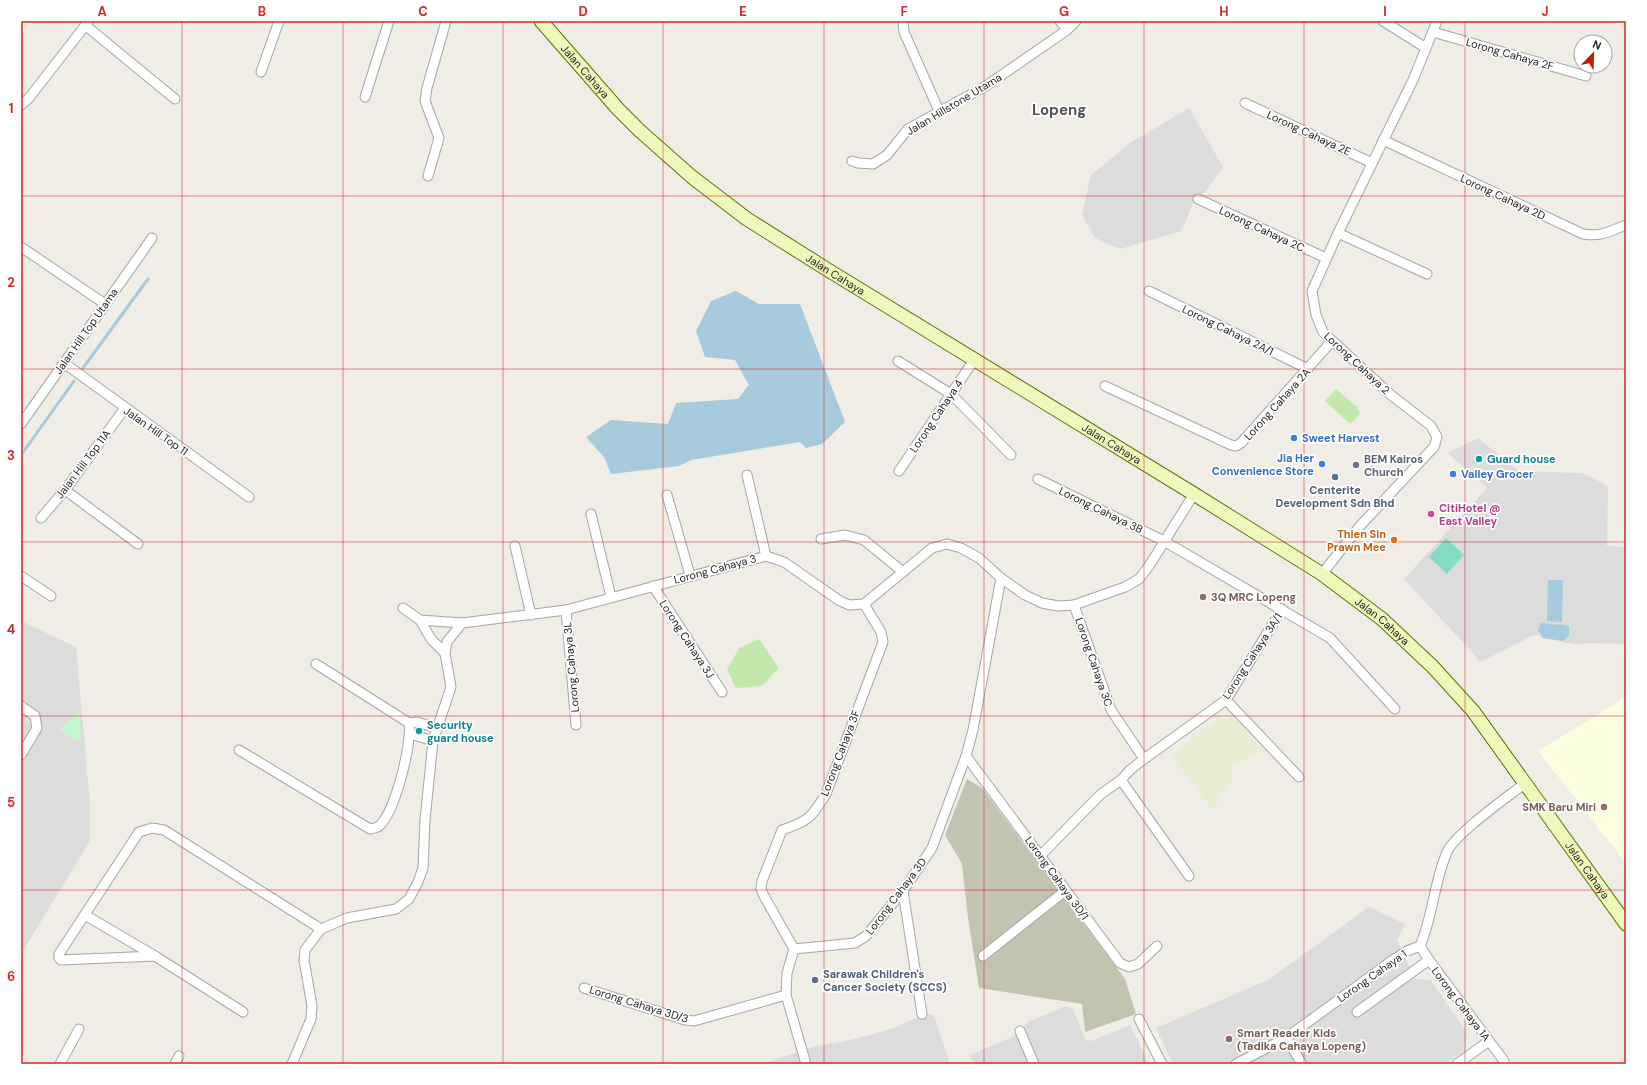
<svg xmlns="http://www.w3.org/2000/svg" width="1647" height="1085" viewBox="0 0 1647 1085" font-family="'DM Sans',sans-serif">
	<rect width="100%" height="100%" fill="#efede5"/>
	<g fill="#dddcdc">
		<path d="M 1189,108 L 1223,167 L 1206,191 L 1194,200 L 1182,231 L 1120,249 L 1095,238 L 1082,215 L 1091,175 L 1130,143 Z"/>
		<path d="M 1478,438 L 1519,471 L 1582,473 L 1597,480 L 1608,487 L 1607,546 L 1626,547 L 1626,644 L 1593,643 L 1575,644 L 1542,638 L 1540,635 L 1532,636 L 1481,662 L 1404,579 L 1487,488 L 1448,453 Z"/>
		<path d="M 21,621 L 76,647 L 90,805 L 90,841 L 21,954 Z"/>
		<path d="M 1369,907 L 1405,924 L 1397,940 L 1415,979 L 1431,980 L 1467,1033 L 1465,1050 L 1445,1064 L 1173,1064 L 1156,1028 L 1268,980 Z"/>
		<path d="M 1066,1006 L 1073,1009 L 1085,1039 L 1091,1041 L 1130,1025 L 1149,1064 L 974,1064 L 970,1055 L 1012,1037 L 1028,1022 Z"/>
		<path d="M 925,1014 L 934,1015 L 950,1064 L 762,1064 L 812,1047 L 855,1039 L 894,1028 Z"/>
	</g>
	<path fill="#fbfedf" d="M 1626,697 L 1626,863 L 1538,751 Z"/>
	<path fill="#c2c4b1" d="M 967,779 L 982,788 L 1125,979 L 1136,1014 L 1085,1032 L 1082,1004 L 979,988 L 968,918 L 962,864 L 945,835 Z"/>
	<path fill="#e8eed1" d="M 1219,718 L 1234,718 L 1262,750 L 1228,769 L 1234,775 L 1213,810 L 1171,755 Z"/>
	<g fill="#c4e8ac">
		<path d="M 1336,389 L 1357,407 L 1360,414 L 1350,424 L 1325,401 Z"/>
		<path d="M 759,639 L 779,668 L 762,686 L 736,688 L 727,670 L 739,648 Z"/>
	</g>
	<path fill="#c3f8cd" d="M 78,712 L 80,714 L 81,739 C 74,742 67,735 61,731 L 61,729 Z"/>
	<path fill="#85dcc4" d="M 1446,538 L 1464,555 L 1447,574 L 1429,557 Z"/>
	<g fill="#a7cadc">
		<path d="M 736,291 L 759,304 L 800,304 L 845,422 L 822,444 L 806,448 L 800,442 L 691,460 L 679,466 L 611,474 L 604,457 L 586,437 L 611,420 L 668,424 L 676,403 L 738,399 L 749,385 L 735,360 L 705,357 L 696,331 L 711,301 Z"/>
		<path d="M 1548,580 L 1563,580 L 1562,622 L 1547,621 Z"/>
		<path d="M 1543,623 C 1552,626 1561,623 1569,626 L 1569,635 L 1564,641 L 1543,638 L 1538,630 L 1540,624 Z"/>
	</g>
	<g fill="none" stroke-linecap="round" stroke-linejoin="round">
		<g stroke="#a7cadc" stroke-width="3">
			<path d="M 83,368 L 148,279"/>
			<path d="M 21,455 L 74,381"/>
		</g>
		<defs>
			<g id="street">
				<path d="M 903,21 L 904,32 L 939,111"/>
				<path d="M 1060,21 L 1067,30"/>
				<path d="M 1383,21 L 1426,48"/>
				<path d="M 85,25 L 175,99"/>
				<path d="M 1433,32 L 1586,76"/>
				<path d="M 261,72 L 279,21"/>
				<path d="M 365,97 L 389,21"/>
				<path d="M 1245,103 L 1372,163"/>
				<path d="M 21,105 L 29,98 L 88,22"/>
				<path d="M 1383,140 L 1583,234 C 1601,237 1610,231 1626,225"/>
				<path d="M 852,161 L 858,163 L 873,164 L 887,155 L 908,129 L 986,86 L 1067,30 L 1076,21"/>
				<path d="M 428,176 L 439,138 L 425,101 L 427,88 L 446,21"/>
				<path d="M 1198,199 L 1326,258"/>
				<path d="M 1338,233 L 1427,274"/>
				<path d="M 21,247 L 105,304"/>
				<path d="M 1149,291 L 1308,369"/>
				<path d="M 898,361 L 951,394 L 1011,455"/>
				<path d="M 64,363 L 249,497"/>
				<path d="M 1105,386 L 1231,445 L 1236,446 L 1241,443 L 1332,341"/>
				<path d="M 21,424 L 152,238"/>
				<path d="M 899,471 L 974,360"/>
				<path d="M 747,475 L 766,556"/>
				<path d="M 1038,479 L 1164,541 L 1330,638 L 1395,709"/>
				<path d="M 65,490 L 138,544"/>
				<path d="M 667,495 L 690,575"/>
				<path d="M 591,514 L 611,597"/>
				<path d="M 41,518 L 65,490 L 125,408"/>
				<path d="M 821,539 L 845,535 L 864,540 L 903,572"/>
				<path d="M 515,546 L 531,615"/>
				<path d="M 1322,574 L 1359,527 L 1434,447 L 1437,437 L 1431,426 L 1391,395 L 1323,332 L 1316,315 L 1312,291 L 1338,233 L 1413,80 L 1437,21"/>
				<path d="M 21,576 L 51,596"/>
				<path d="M 653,586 L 722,692"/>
				<path d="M 403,608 L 420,620 L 462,623 L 566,610 L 766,556 L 784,562 L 840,601 L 849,605 L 864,604 L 932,548 L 947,544 L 961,548 L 979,558 L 1001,578 L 1025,595 L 1042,603 L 1058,606 L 1074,605 L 1125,587 L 1139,579 L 1149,566 L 1194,494"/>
				<path d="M 566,610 L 576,725"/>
				<path d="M 420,620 L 431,639 L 445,653"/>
				<path d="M 1226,700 L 1299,777"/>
				<path d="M 21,706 L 35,716 L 37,728 L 21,755"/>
				<path d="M 409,723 L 417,722 L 437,728"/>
				<path d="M 411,734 L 433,741"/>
				<path d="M 239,750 L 370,829 C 373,828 377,828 379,826 C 395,813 412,744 409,723 L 316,664"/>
				<path d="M 966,756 L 1120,963 L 1129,967 L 1138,964 L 1157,946"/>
				<path d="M 1144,759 L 1226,700 L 1282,609"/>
				<path d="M 1121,780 L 1189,876"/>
				<path d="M 1040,856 L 1101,794 L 1121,780 L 1130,770 L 1144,759 L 1111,710 L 1074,605"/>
				<path d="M 903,891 L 922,1014"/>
				<path d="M 85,915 L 155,956"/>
				<path d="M 1420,946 L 1429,960 L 1504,1061"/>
				<path d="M 794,949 L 764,896 L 761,889 L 762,881 L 782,830 C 809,821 811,818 826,794 L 883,642 L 881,632 L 864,604"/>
				<path d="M 983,956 L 1065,891"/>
				<path d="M 584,988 L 685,1020 L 694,1021 L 786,995"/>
				<path d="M 243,1012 L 155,956 L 61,960 L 59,958 L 59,954 L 139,832 L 152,828 L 164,830 L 321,929 L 347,918 L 396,909 L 409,899 L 418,882 L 423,868 L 425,820 L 433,741 L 451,687 L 445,653 L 447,642 L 462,623"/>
				<path d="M 1357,1012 L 1429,960"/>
				<path d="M 1139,1019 L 1162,1064"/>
				<path d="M 1020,1031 L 1034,1064"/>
				<path d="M 1286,1038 L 1302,1064"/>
				<path d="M 60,1064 L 79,1029"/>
				<path d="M 175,1064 L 179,1056"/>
				<path d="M 292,1064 L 311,1019 L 312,1006 L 304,960 L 305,950 L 321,929"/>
				<path d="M 806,1064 L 786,995 L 787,973 L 794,949 L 855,943 L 866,936 L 903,891 L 932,848 L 966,756 L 973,730 L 1001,578"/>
				<path d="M 1236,1064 L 1286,1038 L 1393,960 L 1407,951 L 1420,946 C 1433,916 1434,882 1447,852 C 1455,834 1506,798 1524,784"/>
				<path d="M 1457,1064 L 1489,1041"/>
			</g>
			<g id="secondary">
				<path id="s1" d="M 541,21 L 618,109 L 640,131 L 692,177 L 747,219 L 828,270 L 1194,494 L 1322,574 L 1382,619 L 1433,667 L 1473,711 L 1626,924"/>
			</g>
		</defs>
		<use href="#street" stroke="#a6a6a6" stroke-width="11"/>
		<use href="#secondary" stroke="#5d7407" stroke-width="15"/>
		<use href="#street" stroke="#fff" stroke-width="9"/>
		<use href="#secondary" stroke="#eff8ba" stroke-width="13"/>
	</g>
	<path fill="none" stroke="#d62828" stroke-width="1" stroke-opacity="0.55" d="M 182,21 L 182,1064M 343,21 L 343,1064M 503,21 L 503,1064M 663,21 L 663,1064M 824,21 L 824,1064M 984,21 L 984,1064M 1144,21 L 1144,1064M 1304,21 L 1304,1064M 1465,21 L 1465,1064M 21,196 L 1626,196M 21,369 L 1626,369M 21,542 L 1626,542M 21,716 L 1626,716M 21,890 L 1626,890"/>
	<g fill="#3f7fe0" stroke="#fff" stroke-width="1.5">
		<circle cx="1294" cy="438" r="4"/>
		<circle cx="1322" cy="464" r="4"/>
		<circle cx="1453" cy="474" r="4"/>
	</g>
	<g fill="#0f9aa8" stroke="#fff" stroke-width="1.5">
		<circle cx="1479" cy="459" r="4"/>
		<circle cx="419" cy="731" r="4"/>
	</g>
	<circle fill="#6b7280" stroke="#fff" stroke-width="1.5" cx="1356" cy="465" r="4"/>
	<g fill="#5c6f8a" stroke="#fff" stroke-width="1.5">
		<circle cx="1335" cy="477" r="4"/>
		<circle cx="815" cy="980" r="4"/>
	</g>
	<circle fill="#d1479c" stroke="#fff" stroke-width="1.5" cx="1431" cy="514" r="4"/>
	<circle fill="#e8710a" stroke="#fff" stroke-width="1.5" cx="1394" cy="540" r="4"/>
	<g fill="#8d6e63" stroke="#fff" stroke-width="1.5">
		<circle cx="1203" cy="597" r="4"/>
		<circle cx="1604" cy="807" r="4"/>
		<circle cx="1229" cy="1039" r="4"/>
	</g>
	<g text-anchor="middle" stroke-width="3.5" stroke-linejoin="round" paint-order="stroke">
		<g font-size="11" fill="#1f1f1f" stroke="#fff">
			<text transform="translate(1510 54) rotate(16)" y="4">Lorong Cahaya 2F</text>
			<text dy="4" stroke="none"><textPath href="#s1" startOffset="67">Jalan Cahaya</textPath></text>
			<text transform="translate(954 104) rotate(-31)" y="4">Jalan Hillstone Utama</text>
			<text transform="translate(1309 133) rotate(25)" y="4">Lorong Cahaya 2E</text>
			<text transform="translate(1503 197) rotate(25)" y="4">Lorong Cahaya 2D</text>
			<text transform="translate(1262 229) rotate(25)" y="4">Lorong Cahaya 2C</text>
			<text dy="4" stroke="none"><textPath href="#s1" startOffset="391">Jalan Cahaya</textPath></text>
			<text transform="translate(1228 330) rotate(26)" y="4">Lorong Cahaya 2A/1</text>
			<text transform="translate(86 331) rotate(-55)" y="4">Jalan Hill Top Utama</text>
			<text transform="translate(1357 363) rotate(43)" y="4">Lorong Cahaya 2</text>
			<text transform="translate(1277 404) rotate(-48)" y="4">Lorong Cahaya 2A</text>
			<text transform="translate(936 416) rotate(-56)" y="4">Lorong Cahaya 4</text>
			<text transform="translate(156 431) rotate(35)" y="4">Jalan Hill Top 11</text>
			<text dy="4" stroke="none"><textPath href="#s1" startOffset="715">Jalan Cahaya</textPath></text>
			<text transform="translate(83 464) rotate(-53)" y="4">Jalan Hill Top 11A</text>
			<text transform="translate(1101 510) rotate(26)" y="4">Lorong Cahaya 3B</text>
			<text transform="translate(715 569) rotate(-15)" y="4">Lorong Cahaya 3</text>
			<text dy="4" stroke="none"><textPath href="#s1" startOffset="1039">Jalan Cahaya</textPath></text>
			<text transform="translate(687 639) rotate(57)" y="4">Lorong Cahaya 3J</text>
			<text transform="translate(1252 656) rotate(-57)" y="4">Lorong Cahaya 3A/1</text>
			<text transform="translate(1094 662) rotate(71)" y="4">Lorong Cahaya 3C</text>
			<text transform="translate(571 667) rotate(-95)" y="4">Lorong Cahaya 3L</text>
			<text transform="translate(840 753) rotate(-69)" y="4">Lorong Cahaya 3F</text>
			<text dy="4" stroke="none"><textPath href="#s1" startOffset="1363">Jalan Cahaya</textPath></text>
			<text transform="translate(1057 878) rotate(54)" y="4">Lorong Cahaya 3D/1</text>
			<text transform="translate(896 896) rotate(-53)" y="4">Lorong Cahaya 3D</text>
			<text transform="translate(1372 976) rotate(-35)" y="4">Lorong Cahaya 1</text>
			<text transform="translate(639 1004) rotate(17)" y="4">Lorong Cahaya 3D/3</text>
			<text transform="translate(1461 1004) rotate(53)" y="4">Lorong Cahaya 1A</text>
		</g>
		<g font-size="11" font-weight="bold" fill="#366cbe" stroke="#fff" text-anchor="start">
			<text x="1302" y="442">Sweet Harvest</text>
			<text x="1314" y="462" text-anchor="end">Jia Her<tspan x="1314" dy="13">Convenience Store</tspan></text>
			<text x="1461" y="478">Valley Grocer</text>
		</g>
		<g font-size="11" font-weight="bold" fill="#5b616d" stroke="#fff" text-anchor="start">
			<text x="1364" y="463">BEM Kairos<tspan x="1364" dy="13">Church</tspan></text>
		</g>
		<g font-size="11" font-weight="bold" fill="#0d838f" stroke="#fff" text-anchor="start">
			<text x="1487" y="463">Guard house</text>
			<text x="427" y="729">Security<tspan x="427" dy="13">guard house</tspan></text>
		</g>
		<g font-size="11" font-weight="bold" fill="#4e5e75" stroke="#fff">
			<text x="1335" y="494">Centerite<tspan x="1335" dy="13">Development Sdn Bhd</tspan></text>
			<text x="823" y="978" text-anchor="start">Sarawak Children's<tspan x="823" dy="13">Cancer Society (SCCS)</tspan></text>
		</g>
		<g font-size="11" font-weight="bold" fill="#b23c85" stroke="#fff" text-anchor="start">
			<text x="1439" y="512">CitiHotel @<tspan x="1439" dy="13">East Valley</tspan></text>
		</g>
		<g font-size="11" font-weight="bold" fill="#c56008" stroke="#fff" text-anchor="end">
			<text x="1386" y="538">Thien Sin<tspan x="1386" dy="13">Prawn Mee</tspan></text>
		</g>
		<g font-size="11" font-weight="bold" fill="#785e54" stroke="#fff" text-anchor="start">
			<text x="1211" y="601">3Q MRC Lopeng</text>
			<text x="1596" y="811" text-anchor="end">SMK Baru Miri</text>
			<text x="1237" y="1037">Smart Reader Kids<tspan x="1237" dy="13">(Tadika Cahaya Lopeng)</tspan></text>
		</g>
		<g font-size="15" font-weight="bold" fill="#525252" stroke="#fff">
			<text x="1059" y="115">Lopeng</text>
		</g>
	</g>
	<rect width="1647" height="1085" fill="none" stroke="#ffffff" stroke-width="44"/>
	<g transform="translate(1593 54) rotate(23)"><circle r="19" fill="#ffffff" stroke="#a5a5a5"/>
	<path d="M0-3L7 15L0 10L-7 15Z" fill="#c81905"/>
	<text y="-6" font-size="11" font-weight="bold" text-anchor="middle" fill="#1f1f1f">N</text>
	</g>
	<rect x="22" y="22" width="1603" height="1041" fill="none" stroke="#d62828" stroke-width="1.5"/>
	<g font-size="13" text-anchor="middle" font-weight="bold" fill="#d62828">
		<text x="102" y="16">A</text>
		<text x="262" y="16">B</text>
		<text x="423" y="16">C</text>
		<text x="583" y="16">D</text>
		<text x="743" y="16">E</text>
		<text x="904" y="16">F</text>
		<text x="1064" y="16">G</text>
		<text x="1224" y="16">H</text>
		<text x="1385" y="16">I</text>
		<text x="1545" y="16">J</text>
		<text x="11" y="113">1</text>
		<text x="11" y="287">2</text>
		<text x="11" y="460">3</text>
		<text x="11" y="634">4</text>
		<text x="11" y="807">5</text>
		<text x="11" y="981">6</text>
	</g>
</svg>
